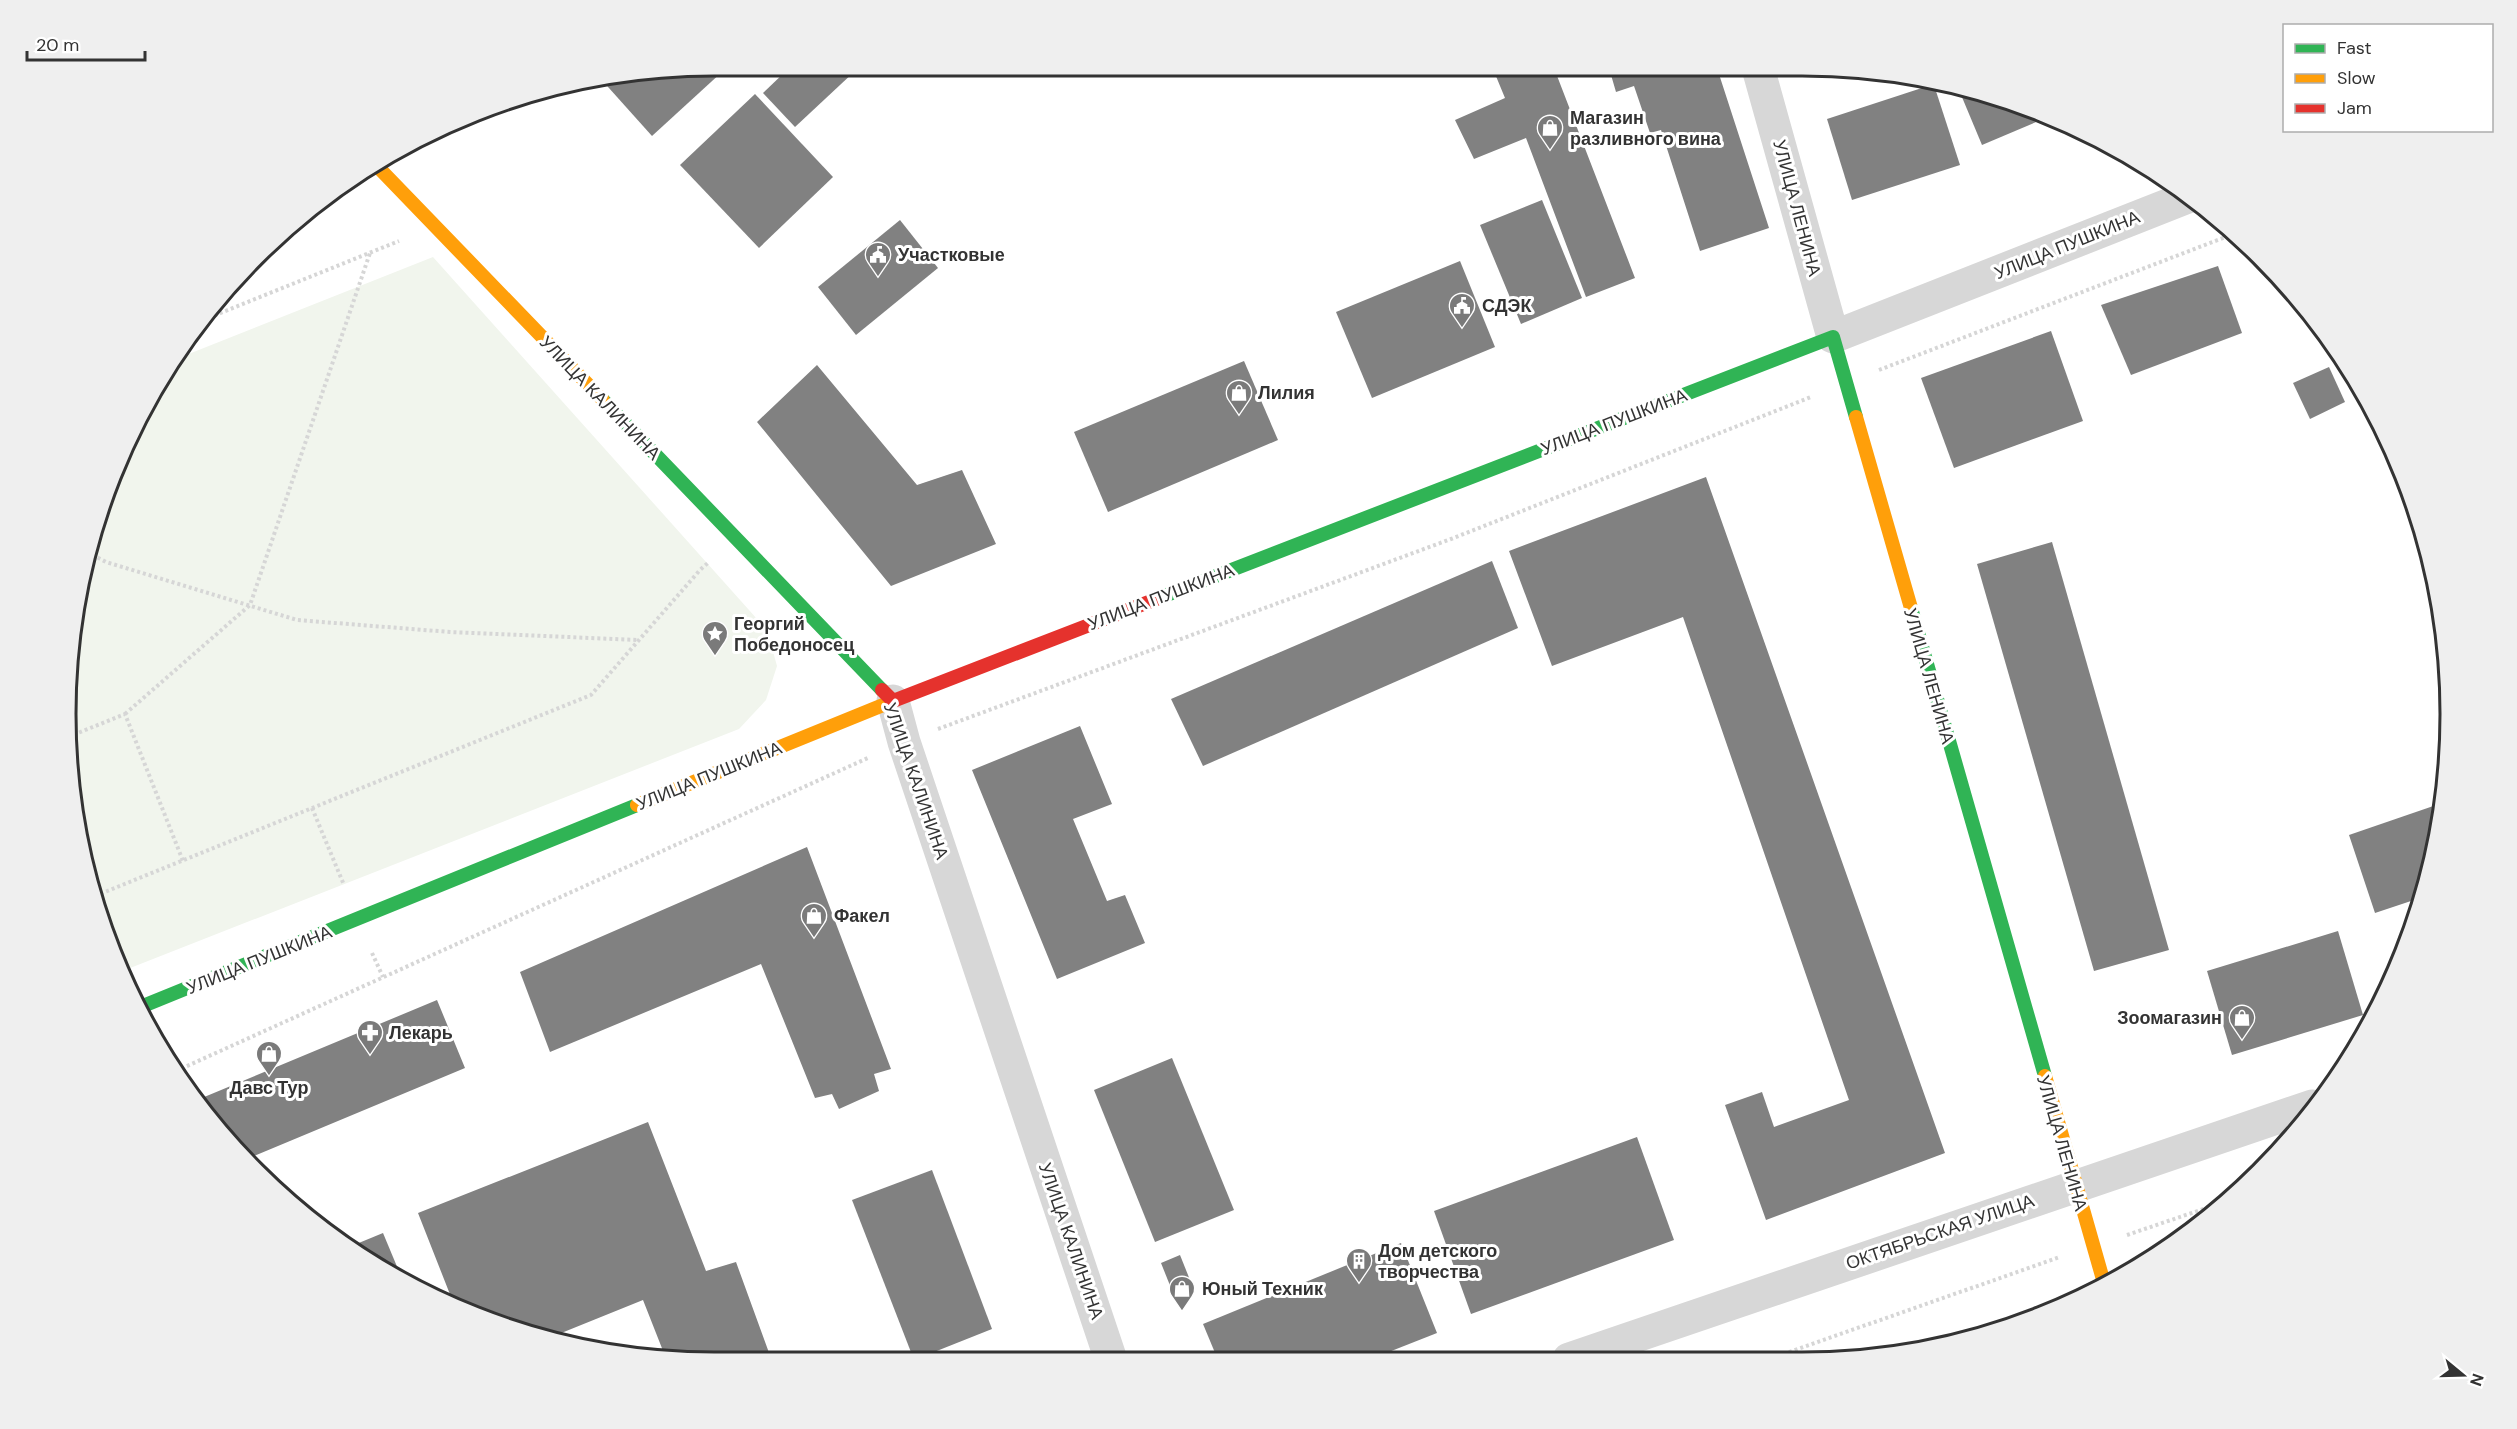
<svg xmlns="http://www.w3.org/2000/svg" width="2517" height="1429" viewBox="0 0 2517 1429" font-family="'DM Sans',sans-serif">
	<rect width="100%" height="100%" fill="#fff"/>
	<path fill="#f1f5ed" d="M 433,257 L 767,630 L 777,666 L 766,700 L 739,729 L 120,972 L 79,841 L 67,757 L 72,630 L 88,546 L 133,428 L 171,361 Z"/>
	<g fill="#818181">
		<path d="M 1554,68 L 1635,278 L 1586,297 L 1526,138 L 1474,159 L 1455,120 L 1505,98 L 1493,69 Z"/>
		<path d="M 1609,68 L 1717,68 L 1769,228 L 1700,251 L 1661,130 L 1650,133 L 1634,86 L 1616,92 Z"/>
		<path d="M 723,71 L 652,136 L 600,78 L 630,72 Z"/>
		<path d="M 786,71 L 855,71 L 795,127 L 763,93 Z"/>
		<path d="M 1931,85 L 1934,85 L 1960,165 L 1852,200 L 1827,119 Z"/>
		<path d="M 1959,90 L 2011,100 L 2048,117 L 1982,145 Z"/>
		<path d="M 755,94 L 833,177 L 759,248 L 680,165 Z"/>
		<path d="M 1542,200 L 1582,298 L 1521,324 L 1480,225 Z"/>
		<path d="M 900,220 L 938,268 L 856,335 L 818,287 Z"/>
		<path d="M 1460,261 L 1495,347 L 1372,398 L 1336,312 Z"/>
		<path d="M 2218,266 L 2242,333 L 2131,375 L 2101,305 Z"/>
		<path d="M 2051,331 L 2083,421 L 1954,468 L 1921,378 Z"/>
		<path d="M 1244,361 L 1278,440 L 1108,512 L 1074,432 Z"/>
		<path d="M 817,365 L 917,485 L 962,470 L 996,544 L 891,586 L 757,422 Z"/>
		<path d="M 2329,367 L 2345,402 L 2310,419 L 2293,383 Z"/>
		<path d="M 1706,477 L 1945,1153 L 1766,1220 L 1725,1105 L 1762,1092 L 1774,1127 L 1849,1100 L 1683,617 L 1552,666 L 1509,551 Z"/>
		<path d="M 2052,542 L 2169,950 L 2094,971 L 1977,564 Z"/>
		<path d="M 1492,561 L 1518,628 L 1203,766 L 1171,699 Z"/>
		<path d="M 1080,726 L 1112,804 L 1073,819 L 1107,901 L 1125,895 L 1145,943 L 1057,979 L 972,770 Z"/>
		<path d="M 2445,802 L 2423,897 L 2375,913 L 2349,835 Z"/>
		<path d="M 807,847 L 891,1069 L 874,1074 L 879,1091 L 839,1109 L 832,1094 L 815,1098 L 761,964 L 550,1052 L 520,972 Z"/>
		<path d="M 2338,931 L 2363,1015 L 2232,1055 L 2207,971 Z"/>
		<path d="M 437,1000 L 465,1068 L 247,1159 L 249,1164 L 227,1142 L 197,1100 Z"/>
		<path d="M 1172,1058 L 1234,1210 L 1155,1242 L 1094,1090 Z"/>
		<path d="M 648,1122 L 706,1271 L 736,1262 L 772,1361 L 667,1361 L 643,1300 L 544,1340 L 453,1302 L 418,1213 Z"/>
		<path d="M 1637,1137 L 1674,1240 L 1471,1314 L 1434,1211 Z"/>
		<path d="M 932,1170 L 992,1329 L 914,1360 L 852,1200 Z"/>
		<path d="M 383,1233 L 403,1281 L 390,1276 L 349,1247 Z"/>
		<path d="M 1401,1243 L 1437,1333 L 1371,1359 L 1218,1360 L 1203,1324 Z"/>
		<path d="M 1180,1255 L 1194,1290 L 1175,1298 L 1161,1263 Z"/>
	</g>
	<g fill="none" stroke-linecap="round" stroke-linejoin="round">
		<g stroke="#d6d6d6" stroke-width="4" stroke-dasharray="3 3" stroke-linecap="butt">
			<path d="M 203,320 L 399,241"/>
			<path d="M 1879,370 L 2236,233"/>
			<path d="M 87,552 L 106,562 L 297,620 L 450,632 L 638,640"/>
			<path d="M 125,714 L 250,605 L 370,253"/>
			<path d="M 938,729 L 1451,539 L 1811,397"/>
			<path d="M 68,737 L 125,714 L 183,861"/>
			<path d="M 312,808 L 344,885"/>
			<path d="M 95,896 L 591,695 L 700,570 L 709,562"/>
			<path d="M 372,953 L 383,977"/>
			<path d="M 176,1071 L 870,757"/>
			<path d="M 2127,1235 L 2227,1201"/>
			<path d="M 1772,1358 L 2060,1257"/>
		</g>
		<g stroke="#d7d7d7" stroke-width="33">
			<path d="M 1758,68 L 1833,337 L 2188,197"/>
			<path d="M 893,701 L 904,742 L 1111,1360"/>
			<path d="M 1569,1359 L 2312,1106"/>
		</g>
		<g stroke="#30b455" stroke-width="14">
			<path d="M 603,400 L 882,690"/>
			<path d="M 1159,598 L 1833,337 L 1856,417"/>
			<path d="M 1911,608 L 2045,1076"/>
			<path d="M 138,1008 L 637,805"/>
		</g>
		<g stroke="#ff9f0a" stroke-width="14">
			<path d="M 376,165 L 603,400"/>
			<path d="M 1856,417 L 1911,608"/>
			<path d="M 637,805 L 893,701"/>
			<path d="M 2045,1076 L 2104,1283"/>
		</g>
		<path stroke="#e5322d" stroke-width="14" d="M 882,690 L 893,701 L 1159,598"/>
	</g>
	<defs>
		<symbol id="shop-pin" viewBox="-11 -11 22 30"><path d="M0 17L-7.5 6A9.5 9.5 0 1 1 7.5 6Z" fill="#7a7a7a" stroke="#fff"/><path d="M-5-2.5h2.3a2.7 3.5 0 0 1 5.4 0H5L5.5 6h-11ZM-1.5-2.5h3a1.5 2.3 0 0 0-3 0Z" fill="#fff"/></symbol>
		<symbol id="civic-pin" viewBox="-11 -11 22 30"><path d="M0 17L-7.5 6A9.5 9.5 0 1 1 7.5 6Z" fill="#7a7a7a" stroke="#fff"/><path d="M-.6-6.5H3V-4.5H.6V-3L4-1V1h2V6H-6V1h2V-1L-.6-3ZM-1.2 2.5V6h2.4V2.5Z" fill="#fff"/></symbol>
		<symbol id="sight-pin" viewBox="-11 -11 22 30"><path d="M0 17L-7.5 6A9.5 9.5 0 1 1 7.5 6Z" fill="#7a7a7a" stroke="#fff"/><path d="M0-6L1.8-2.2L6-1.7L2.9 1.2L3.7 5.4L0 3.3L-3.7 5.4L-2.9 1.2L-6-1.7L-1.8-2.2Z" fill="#fff"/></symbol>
		<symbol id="pharmacy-pin" viewBox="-11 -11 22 30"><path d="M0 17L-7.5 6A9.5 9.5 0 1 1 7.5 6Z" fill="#7a7a7a" stroke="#fff"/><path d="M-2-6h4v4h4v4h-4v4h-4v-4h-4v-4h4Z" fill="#fff"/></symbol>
		<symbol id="building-pin" viewBox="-11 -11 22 30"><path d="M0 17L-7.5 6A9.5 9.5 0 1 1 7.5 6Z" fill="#7a7a7a" stroke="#fff"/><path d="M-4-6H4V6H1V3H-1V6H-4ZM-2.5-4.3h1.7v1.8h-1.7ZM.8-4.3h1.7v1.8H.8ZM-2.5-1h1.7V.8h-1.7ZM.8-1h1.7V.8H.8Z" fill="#fff"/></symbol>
	</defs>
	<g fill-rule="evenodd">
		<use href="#shop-pin" x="1535" y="113" width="30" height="40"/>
		<use href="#civic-pin" x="863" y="240" width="30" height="40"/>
		<use href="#civic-pin" x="1447" y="291" width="30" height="40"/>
		<use href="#shop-pin" x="1224" y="378" width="30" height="40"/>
		<use href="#sight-pin" x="700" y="619" width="30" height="40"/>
		<use href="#shop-pin" x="799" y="901" width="30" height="40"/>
		<use href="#shop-pin" x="2227" y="1003" width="30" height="40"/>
		<use href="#pharmacy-pin" x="355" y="1018" width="30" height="40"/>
		<use href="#shop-pin" x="254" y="1039" width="30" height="40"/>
		<use href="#building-pin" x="1344" y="1246" width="30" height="40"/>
		<use href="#shop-pin" x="1167" y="1274" width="30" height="40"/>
	</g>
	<g text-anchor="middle" stroke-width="6" stroke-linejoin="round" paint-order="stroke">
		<g font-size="18" font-weight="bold" fill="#333" stroke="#fff" text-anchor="start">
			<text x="1570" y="124">Магазин<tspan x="1570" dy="21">разливного вина</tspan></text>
			<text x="898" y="261">Участковые</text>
			<text x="1482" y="312">СДЭК</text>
			<text x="1258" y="399">Лилия</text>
			<text x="734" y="630">Георгий<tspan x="734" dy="21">Победоносец</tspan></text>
			<text x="834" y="922">Факел</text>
			<text x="2222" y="1024" text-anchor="end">Зоомагазин</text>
			<text x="389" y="1039">Лекарь</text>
			<text x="269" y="1094" text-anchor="middle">Давс Тур</text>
			<text x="1378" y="1257">Дом детского<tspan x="1378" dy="21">творчества</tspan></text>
			<text x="1202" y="1295">Юный Техник</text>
		</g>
		<g font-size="18" fill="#333" stroke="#fff">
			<text transform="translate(1797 208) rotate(75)" y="6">УЛИЦА ЛЕНИНА</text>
			<text transform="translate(2067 245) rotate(-22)" y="6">УЛИЦА ПУШКИНА</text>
			<text transform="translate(600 398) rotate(46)" y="6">УЛИЦА КАЛИНИНА</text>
			<text transform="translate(1614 422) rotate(-21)" y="6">УЛИЦА ПУШКИНА</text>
			<text transform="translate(1161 597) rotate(-21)" y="6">УЛИЦА ПУШКИНА</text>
			<text transform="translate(1929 676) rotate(74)" y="6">УЛИЦА ЛЕНИНА</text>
			<text transform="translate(709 776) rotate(-22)" y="6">УЛИЦА ПУШКИНА</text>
			<text transform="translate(916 781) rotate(71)" y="6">УЛИЦА КАЛИНИНА</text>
			<text transform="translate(259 960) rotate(-22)" y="6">УЛИЦА ПУШКИНА</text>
			<text transform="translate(2062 1143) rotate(74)" y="6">УЛИЦА ЛЕНИНА</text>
			<text transform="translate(1940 1232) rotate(-19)" y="6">ОКТЯБРЬСКАЯ УЛИЦА</text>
			<text transform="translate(1071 1241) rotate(71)" y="6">УЛИЦА КАЛИНИНА</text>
		</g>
	</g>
	<path d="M0 0H2517V1429H0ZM714 76H1802A638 638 0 0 1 2440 714V714A638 638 0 0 1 1802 1352H714A638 638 0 0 1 76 714V714A638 638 0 0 1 714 76Z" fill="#efefef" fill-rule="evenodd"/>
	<path fill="none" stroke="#333" stroke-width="3" d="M714 76H1802A638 638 0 0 1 2440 714V714A638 638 0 0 1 1802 1352H714A638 638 0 0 1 76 714V714A638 638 0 0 1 714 76Z"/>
	<rect x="2283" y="24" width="210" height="108" fill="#ffffff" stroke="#adadad" stroke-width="1.5"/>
	<rect x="2295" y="44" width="30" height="9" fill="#30b455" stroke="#adadad" stroke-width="1.5"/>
	<text x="2337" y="54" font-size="18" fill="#333333">Fast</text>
	<rect x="2295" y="74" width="30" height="9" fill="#ff9f0a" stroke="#adadad" stroke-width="1.5"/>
	<text x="2337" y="84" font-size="18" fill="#333333">Slow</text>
	<rect x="2295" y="104" width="30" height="9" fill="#e5322d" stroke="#adadad" stroke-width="1.5"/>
	<text x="2337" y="114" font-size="18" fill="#333333">Jam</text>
	<g transform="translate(2463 1375) rotate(109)" stroke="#ffffff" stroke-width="4.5" paint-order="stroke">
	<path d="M0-4.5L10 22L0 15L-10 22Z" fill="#333333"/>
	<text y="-9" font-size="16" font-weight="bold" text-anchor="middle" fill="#333333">N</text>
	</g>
	<path d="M27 51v9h118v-9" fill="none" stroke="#333333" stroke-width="3"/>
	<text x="36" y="51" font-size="18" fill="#333333" stroke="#ffffff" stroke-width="4.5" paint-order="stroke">20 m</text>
</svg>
